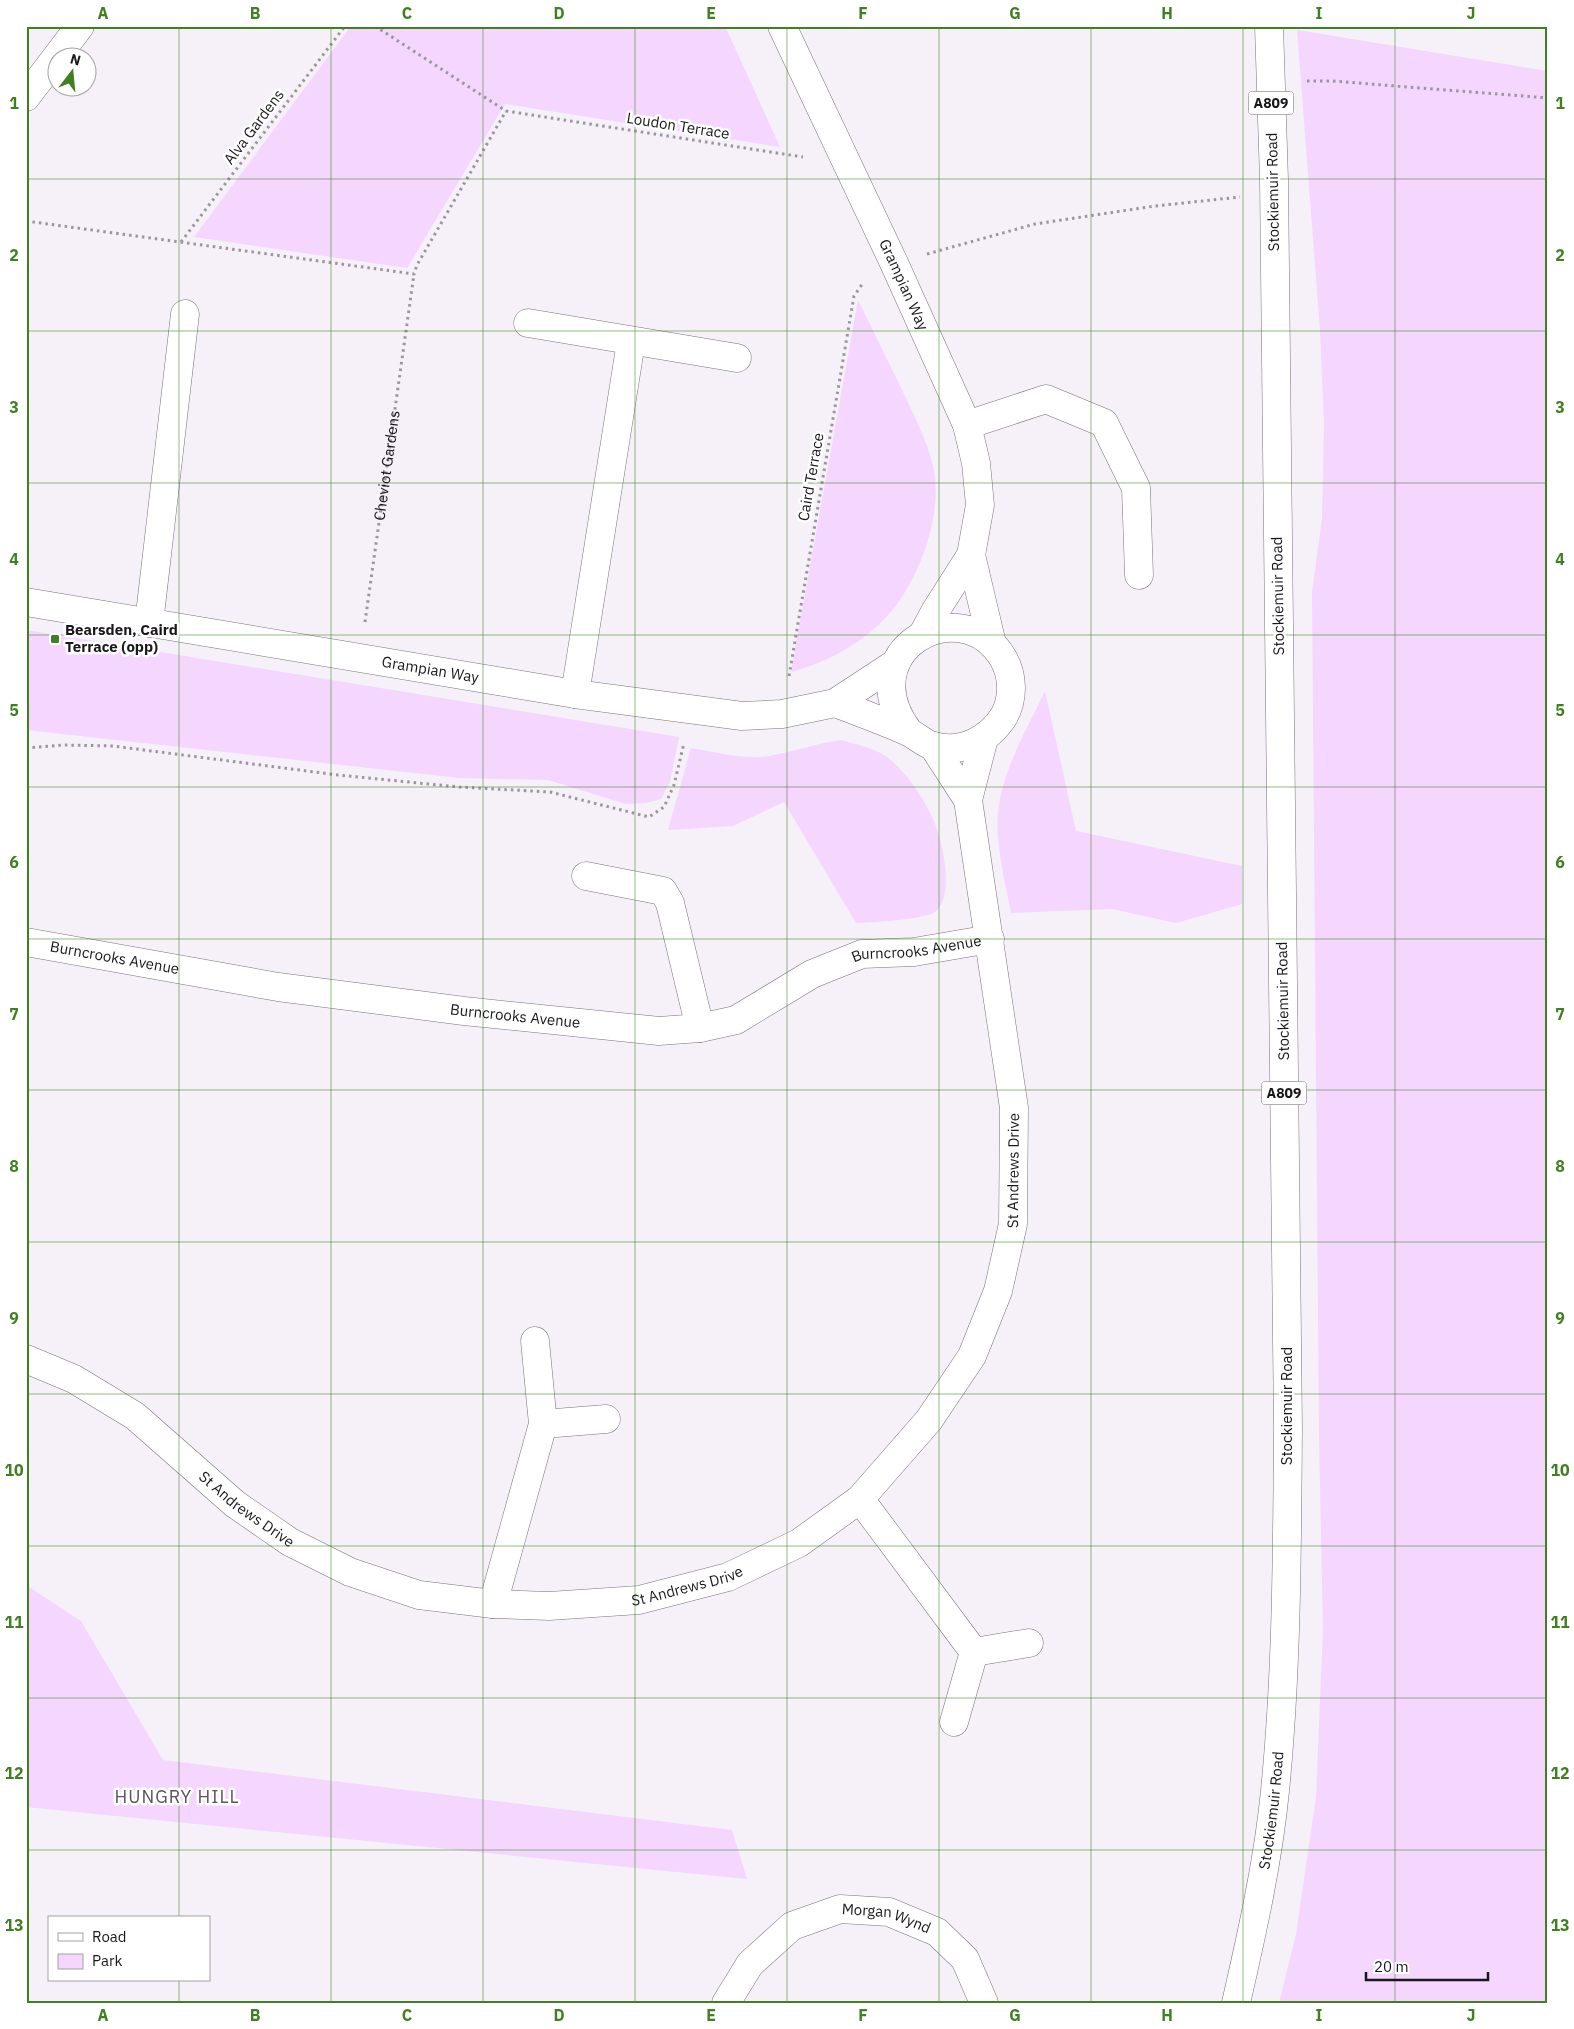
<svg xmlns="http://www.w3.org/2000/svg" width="1574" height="2029" viewBox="0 0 1574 2029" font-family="'IBM Plex Sans',sans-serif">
	<rect width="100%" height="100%" fill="#f6f0f8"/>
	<g fill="#f4d6ff">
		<path d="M 351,26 L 725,26 L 780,147 L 505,104 L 407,268 L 194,237 Z"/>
		<path d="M 1297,30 L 1547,71 L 1548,72 L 1548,2003 L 1279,2003 L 1296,1934 L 1316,1797 L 1323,1630 L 1319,1435 L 1312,593 L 1322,518 L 1324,423 L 1320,330 Z"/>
		<path d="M 858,300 C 873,331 888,361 903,392 C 914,416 927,440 933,466 C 945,517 915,595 875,628 C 850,650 823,663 791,672 Z"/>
		<path d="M 26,630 L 679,737 L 670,782 L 661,799 L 646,803 L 626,804 L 548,780 L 459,778 L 26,730 Z"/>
		<path d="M 1045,691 L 1076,831 L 1242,866 L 1242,904 L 1176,923 L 1112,909 L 1011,913 C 1006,887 1000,862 998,836 C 993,784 1024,736 1045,691 Z"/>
		<path d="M 841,740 C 859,745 880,749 893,762 C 909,777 922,796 931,815 C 942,835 956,896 935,912 C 925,919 870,923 856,923 L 784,802 L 733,826 L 668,830 L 691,748 C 715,752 744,760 769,756 C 793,752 817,743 841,740 Z"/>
		<path d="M 26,1585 L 81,1621 L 163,1760 L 732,1830 L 747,1879 L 26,1807 Z"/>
	</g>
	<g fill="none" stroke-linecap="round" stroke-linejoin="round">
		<defs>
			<g id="minor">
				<path id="s2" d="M 782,26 L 894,263 L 967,425 L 976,463 L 980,505 L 971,555 L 936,610 L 923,634"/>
				<path d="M 26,97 L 80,26"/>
				<path d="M 528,323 L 737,358"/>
				<path d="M 967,425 L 1046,399 L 1104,423 L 1136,488 L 1139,575"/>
				<path d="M 971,555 L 992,644"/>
				<path id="s3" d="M 26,602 L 575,694 L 742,716 L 782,714 L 835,703 L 896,663"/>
				<path d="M 149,623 L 185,314"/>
				<path d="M 575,694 L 631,342"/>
				<path d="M 835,703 C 859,712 883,721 906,731 C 916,735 923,743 933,746 C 961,754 989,740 1004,716 C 1014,698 1013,675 1003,658 C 961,588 848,651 909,732"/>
				<path d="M 933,746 L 968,800"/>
				<path d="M 586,876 L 663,891 L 670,903 L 700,1028"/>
				<path id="s4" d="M 26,942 L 278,987 L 464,1011 L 659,1031 L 700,1028 L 736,1020 L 812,974 L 862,954 L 914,952 L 990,939"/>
				<path id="s5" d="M 26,1359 L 74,1379 L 135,1416 L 235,1504 L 290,1542 L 350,1572 L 419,1595 L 493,1604 L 549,1606 L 639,1600 L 728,1577 L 799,1543 L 860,1499 L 929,1420 L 972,1356 L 998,1291 L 1013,1224 L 1014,1108 L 968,800 L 984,738"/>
				<path d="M 543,1424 L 606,1419"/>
				<path d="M 860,1499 L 974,1652 L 954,1722"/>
				<path d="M 493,1604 L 543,1424 L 535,1341"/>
				<path d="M 974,1652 L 1029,1643"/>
				<path id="s6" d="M 726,2003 L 750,1964 L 792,1926 L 840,1909 L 889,1912 L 937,1932 L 965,1959 L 984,2003"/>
			</g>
			<g id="major">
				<path id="s7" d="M 1236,2003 C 1252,1933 1268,1862 1275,1791 C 1287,1670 1287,1549 1288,1428 L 1274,180 L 1269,26"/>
			</g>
		</defs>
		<use href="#minor" stroke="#79737b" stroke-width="29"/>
		<use href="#major" stroke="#79737b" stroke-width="29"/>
		<g stroke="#9b969c" stroke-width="3" stroke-dasharray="2.5 4" stroke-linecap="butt">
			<path d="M 375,26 L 506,111 L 803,157"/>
			<path d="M 1307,81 L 1332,81 L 1548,98"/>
			<path d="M 26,221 L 414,274 L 417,265 L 506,111"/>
			<path d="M 181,242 L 345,26"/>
			<path d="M 927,254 L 1035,224 L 1155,206 L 1240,197"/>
			<path id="s1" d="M 365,622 L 414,274"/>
			<path d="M 789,676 L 854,296 L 863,283"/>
			<path d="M 26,748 L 63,745 L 113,746 L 338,775 L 459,787 L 550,792 L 649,817 L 664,807 L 674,785 L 684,743"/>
		</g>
		<use href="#minor" stroke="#fff" stroke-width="28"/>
		<use href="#major" stroke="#fff" stroke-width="28"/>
	</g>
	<path fill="none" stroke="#408020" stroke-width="1" stroke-opacity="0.55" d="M 179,26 L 179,1918M 331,26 L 331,2003M 483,26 L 483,2003M 635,26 L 635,2003M 787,26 L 787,2003M 939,26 L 939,2003M 1091,26 L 1091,2003M 1243,26 L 1243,2003M 1395,26 L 1395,2003M 26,179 L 1548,179M 26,331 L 1548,331M 26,483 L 1548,483M 26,635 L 1548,635M 26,787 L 1548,787M 26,939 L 1548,939M 26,1090 L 1548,1090M 26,1242 L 1548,1242M 26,1394 L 1548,1394M 26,1546 L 1548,1546M 26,1698 L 1548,1698M 26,1850 L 1548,1850M 179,1980 L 179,2003"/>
	<rect fill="#408020" stroke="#fff" stroke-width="2" x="50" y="634" width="10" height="10" rx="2.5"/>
	<g text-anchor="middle" stroke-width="5" stroke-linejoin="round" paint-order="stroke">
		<g fill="#fff" stroke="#5e5d5f" stroke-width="1">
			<rect x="1248.5" y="91.5" width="45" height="23" rx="4"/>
			<rect x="1261.5" y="1081.5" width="45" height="23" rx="4"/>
		</g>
		<g font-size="14" font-weight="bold" fill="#19171a">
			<text x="1271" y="108">A809</text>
			<text x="1284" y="1098">A809</text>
		</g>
		<g font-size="15" fill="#19171a" stroke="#fff">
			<text transform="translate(678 126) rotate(9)" y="5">Loudon Terrace</text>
			<text transform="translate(254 127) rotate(-53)" y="5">Alva Gardens</text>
			<text transform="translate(1273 192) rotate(-91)" y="5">Stockiemuir Road</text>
			<text dy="5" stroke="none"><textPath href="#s2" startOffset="286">Grampian Way</textPath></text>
			<text dy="5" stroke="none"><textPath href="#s1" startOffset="158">Cheviot Gardens</textPath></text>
			<text transform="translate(811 477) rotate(-80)" y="5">Caird Terrace</text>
			<text transform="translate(1278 596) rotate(-91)" y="5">Stockiemuir Road</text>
			<text dy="5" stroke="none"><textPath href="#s3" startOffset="410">Grampian Way</textPath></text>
			<text dy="5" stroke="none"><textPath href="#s4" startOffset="915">Burncrooks Avenue</textPath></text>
			<text dy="5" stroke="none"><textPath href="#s4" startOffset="90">Burncrooks Avenue</textPath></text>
			<text transform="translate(1283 1001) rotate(-91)" y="5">Stockiemuir Road</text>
			<text dy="5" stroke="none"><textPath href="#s4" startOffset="495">Burncrooks Avenue</textPath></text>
			<text dy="5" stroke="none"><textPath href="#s5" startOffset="1304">St Andrews Drive</textPath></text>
			<text transform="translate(1287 1406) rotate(-90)" y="5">Stockiemuir Road</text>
			<text dy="5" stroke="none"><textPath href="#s5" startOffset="269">St Andrews Drive</textPath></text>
			<text dy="5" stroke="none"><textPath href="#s5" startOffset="734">St Andrews Drive</textPath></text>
			<text dy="5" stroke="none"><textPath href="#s7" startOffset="196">Stockiemuir Road</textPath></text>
			<text dy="5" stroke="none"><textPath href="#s6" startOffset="201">Morgan Wynd</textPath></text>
		</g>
		<g font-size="15" font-weight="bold" fill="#19171a" stroke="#fff" text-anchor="start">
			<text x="65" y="635">Bearsden, Caird<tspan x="65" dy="17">Terrace (opp)</tspan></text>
		</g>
		<g font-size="18" letter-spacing="1" fill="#5a555c" stroke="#fff">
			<text x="177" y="1803">HUNGRY HILL</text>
		</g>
	</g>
	<rect width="1574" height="2029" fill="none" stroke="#ffffff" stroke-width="55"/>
	<rect x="48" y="1916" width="162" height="65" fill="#ffffff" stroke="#a3a2a3"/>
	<rect x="58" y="1933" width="25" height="8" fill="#ffffff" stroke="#a3a2a3"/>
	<text x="92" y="1942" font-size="15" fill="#19171a">Road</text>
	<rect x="58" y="1954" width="25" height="15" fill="#f4d6ff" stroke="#a3a2a3"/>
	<text x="92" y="1966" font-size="15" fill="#19171a">Park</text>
	<g transform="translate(72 72) rotate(16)"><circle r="24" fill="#ffffff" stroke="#a3a2a3"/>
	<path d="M0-4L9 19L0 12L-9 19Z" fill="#408020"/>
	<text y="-8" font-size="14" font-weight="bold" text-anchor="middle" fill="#19171a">N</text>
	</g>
	<path d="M1366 1972v8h122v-8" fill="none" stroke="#19171a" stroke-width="2.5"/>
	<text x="1374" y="1972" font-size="15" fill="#19171a" stroke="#ffffff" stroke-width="4" paint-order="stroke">20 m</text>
	<rect x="28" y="28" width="1518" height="1974" fill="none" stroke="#408020" stroke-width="2"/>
	<g font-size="16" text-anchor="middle" font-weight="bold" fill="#408020">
		<text x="103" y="19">A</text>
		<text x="255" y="19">B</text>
		<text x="407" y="19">C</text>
		<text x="559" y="19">D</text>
		<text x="711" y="19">E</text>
		<text x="863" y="19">F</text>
		<text x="1015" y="19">G</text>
		<text x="1167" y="19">H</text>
		<text x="1319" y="19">I</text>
		<text x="1471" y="19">J</text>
		<text x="14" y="109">1</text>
		<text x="1560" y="109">1</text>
		<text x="14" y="261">2</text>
		<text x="1560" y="261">2</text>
		<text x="14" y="413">3</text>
		<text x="1560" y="413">3</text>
		<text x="14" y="565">4</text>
		<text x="1560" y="565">4</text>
		<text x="14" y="716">5</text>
		<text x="1560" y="716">5</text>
		<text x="14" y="868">6</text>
		<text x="1560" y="868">6</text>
		<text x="14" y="1020">7</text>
		<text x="1560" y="1020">7</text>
		<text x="14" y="1172">8</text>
		<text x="1560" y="1172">8</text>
		<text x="14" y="1324">9</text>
		<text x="1560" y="1324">9</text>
		<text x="14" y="1476">10</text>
		<text x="1560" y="1476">10</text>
		<text x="14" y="1628">11</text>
		<text x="1560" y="1628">11</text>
		<text x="14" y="1779">12</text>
		<text x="1560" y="1779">12</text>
		<text x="14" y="1931">13</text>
		<text x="1560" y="1931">13</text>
		<text x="103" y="2021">A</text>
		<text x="255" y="2021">B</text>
		<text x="407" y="2021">C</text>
		<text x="559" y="2021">D</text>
		<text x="711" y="2021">E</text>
		<text x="863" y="2021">F</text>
		<text x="1015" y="2021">G</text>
		<text x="1167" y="2021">H</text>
		<text x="1319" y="2021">I</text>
		<text x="1471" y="2021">J</text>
	</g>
</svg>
